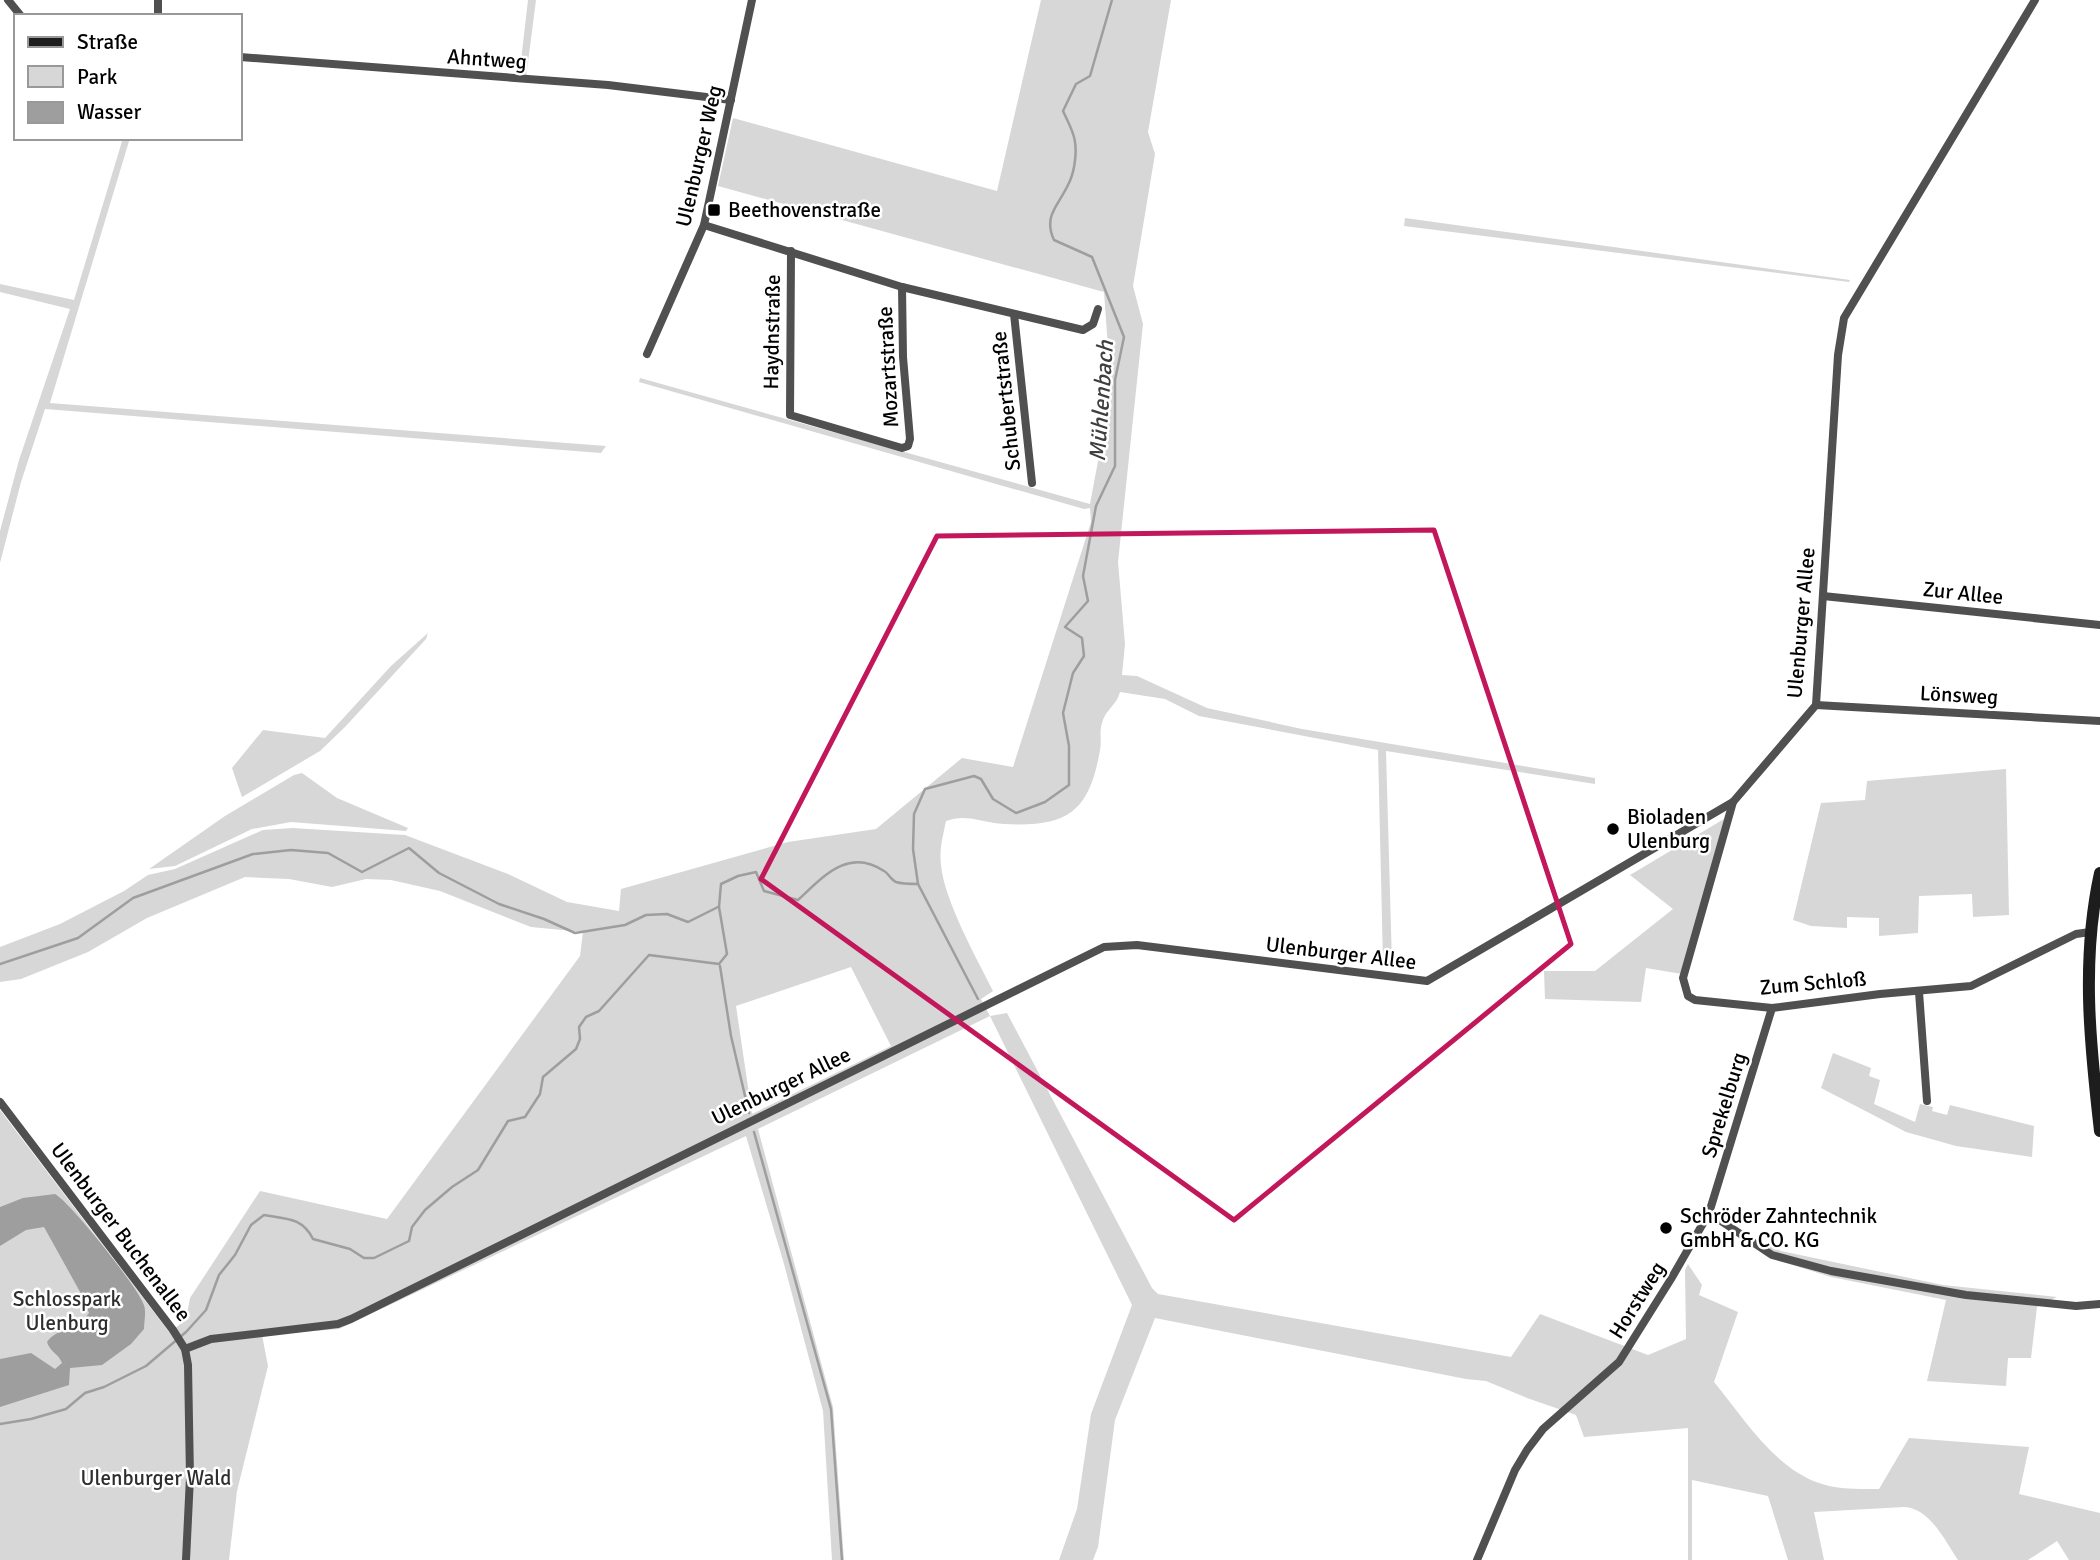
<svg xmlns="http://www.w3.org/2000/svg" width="2100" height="1560" viewBox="0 0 2100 1560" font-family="Signika,sans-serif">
	<rect width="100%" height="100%" fill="#fff"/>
	<g fill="#d7d7d7" fill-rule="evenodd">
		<path d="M 528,0 L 536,0 L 526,78 L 519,78 Z"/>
		<path d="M 1041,0 L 1171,0 L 1148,132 L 1155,154 L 1133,286 L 1143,324 L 1118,562 L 1125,644 L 1122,675 L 1137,676 L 1207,708 L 1302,729 L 1595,778 L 1595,784 L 1386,751 L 1392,964 L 1383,963 L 1378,750 L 1199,716 L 1165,699 L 1120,692 C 1117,705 1105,710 1102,723 C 1099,732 1102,741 1100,750 C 1089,814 1066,827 1004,824 C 983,823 966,813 946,821 C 943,836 939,850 941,865 C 944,900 977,959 993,991 L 981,999 L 990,1016 L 1007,1013 L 1152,1288 L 1158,1294 L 1511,1357 L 1540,1314 L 1648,1355 L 1686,1339 L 1685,1270 L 1688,1264 L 1702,1285 L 1699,1295 L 1738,1312 L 1714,1382 C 1744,1418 1773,1467 1819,1483 C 1838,1490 1860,1489 1879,1489 L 1909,1438 L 2029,1447 L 2019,1494 L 2100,1513 L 2100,1560 L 2069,1560 L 2057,1541 L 2028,1560 L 1958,1560 C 1945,1541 1930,1508 1904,1507 L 1814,1512 L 1824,1560 L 1788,1560 L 1768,1496 L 1692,1480 L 1692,1560 L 1688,1560 L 1688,1428 L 1584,1437 L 1576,1415 L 1527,1398 L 1486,1381 L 1466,1379 L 1155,1318 L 1115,1420 L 1098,1547 L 1093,1560 L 1059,1560 L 1077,1509 L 1091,1414 L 1132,1305 L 990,1016 L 758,1129 L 833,1407 L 844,1560 L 832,1560 L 823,1411 L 784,1264 L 746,1136 L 339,1329 L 262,1335 L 268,1366 L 237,1491 L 229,1560 L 0,1560 L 0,1110 L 169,1332 C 185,1323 187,1316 190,1298 L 260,1191 L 387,1219 L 580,956 L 583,932 L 531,927 L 440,891 L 391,880 L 366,879 L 332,887 L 289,879 L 245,877 L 147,918 L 88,952 L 21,979 L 0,982 L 0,947 L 60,924 L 124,891 L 148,875 L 175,869 L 263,830 L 293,828 L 405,835 L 508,874 L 567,902 L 619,911 L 621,889 L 788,842 L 876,829 L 962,758 L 1013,767 L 1091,522 L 1090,508 L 1084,509 L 639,382 L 640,378 L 1090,504 L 1104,429 L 1100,408 L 1108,348 L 1104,292 L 718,186 L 733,118 L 997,191 ZM 851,967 L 891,1046 L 752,1114 L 736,1006 Z"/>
		<path d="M 123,138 L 130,138 L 50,403 L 606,446 L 601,453 L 45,409 L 21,482 L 0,563 L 0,531 L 19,460 L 70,309 L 0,292 L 0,284 L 74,300 Z"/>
		<path d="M 1405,218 L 1850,280 L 1849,282 L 1404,226 Z"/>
		<path d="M 428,633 L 426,639 L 345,727 L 320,751 L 242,797 L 232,768 L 263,730 L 325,738 L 391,666 Z"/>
		<path d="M 2006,769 L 2009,915 L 1973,917 L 1972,894 L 1919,896 L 1918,933 L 1879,936 L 1879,918 L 1847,917 L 1847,928 L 1811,926 L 1793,920 L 1821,803 L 1865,800 L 1867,781 Z"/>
		<path d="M 302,773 L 337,798 L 408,828 L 406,831 L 291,822 L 252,829 L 175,866 L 149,869 L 225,816 L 294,775 Z"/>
		<path d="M 1724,819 L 1682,974 L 1646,968 L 1641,1002 L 1545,999 L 1544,971 L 1595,971 L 1673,909 L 1630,875 Z"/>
		<path d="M 1833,1053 L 1871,1068 L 1869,1076 L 1880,1080 L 1874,1104 L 1915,1122 L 1920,1104 L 1933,1107 L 1932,1111 L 1947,1115 L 1950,1105 L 2034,1126 L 2032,1157 L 1956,1146 L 1906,1132 L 1821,1088 Z"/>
		<path d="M 1768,1244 L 1781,1251 L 1943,1285 L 2057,1297 L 2037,1307 L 2031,1358 L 2008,1358 L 2006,1386 L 1927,1381 L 1946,1300 L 1831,1277 L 1770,1258 L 1763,1254 Z"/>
	</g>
	<path fill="#9e9e9e" d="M 55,1194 C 70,1202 136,1285 143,1303 C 147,1310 144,1321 144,1329 L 131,1344 L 102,1365 L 70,1368 L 69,1385 L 0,1407 L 0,1359 L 31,1353 L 55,1369 L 62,1363 C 59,1354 50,1352 47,1342 C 57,1328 78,1328 89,1313 L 84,1299 L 44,1227 L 26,1230 L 0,1246 L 0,1207 L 23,1198 Z"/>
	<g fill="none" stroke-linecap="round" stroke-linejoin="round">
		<g stroke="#9e9e9e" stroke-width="2.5">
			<path d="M 918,884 L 978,999"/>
			<path d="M 0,964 L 78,938 L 133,898 L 253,854 L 291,850 L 328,853 L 362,872 L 409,848 L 439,873 L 499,904 L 544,919 L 575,933 L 625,925 L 646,915 L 667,914 L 688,922 L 718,907"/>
			<path d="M 720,966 L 731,1036 L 749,1113"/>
			<path d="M 754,1132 L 831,1409 L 842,1560"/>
			<path d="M 0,1424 L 31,1419 L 66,1409 L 85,1393 L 104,1387 L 146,1366 L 186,1332 L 206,1310 L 219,1275 L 235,1255 L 251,1225 L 264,1215 C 286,1219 302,1217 313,1239 L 350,1249 L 364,1258 L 374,1258 L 409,1241 L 412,1227 L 425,1210 L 452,1187 L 478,1170 L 508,1121 L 525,1117 L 540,1094 L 543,1077 L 576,1049 L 580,1039 L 579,1027 L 586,1017 L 599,1011 L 649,955 L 719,964 L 727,954 L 719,907 L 721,884 L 738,876 L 756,872 L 764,891 L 798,900 C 823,877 848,847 884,871 C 888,873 891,880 896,882 C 902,884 912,884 918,884 L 913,849 L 914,814 L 925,789 L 974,776 L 981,779 L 993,799 L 1016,813 L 1045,802 L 1069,785 L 1069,746 L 1063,713 L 1073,673 L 1084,656 L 1082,638 L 1065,627 L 1088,601 L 1083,576 L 1096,506 L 1115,466 L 1115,380 L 1124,337 L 1092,257 L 1054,240 C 1043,216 1058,206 1068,185 C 1074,174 1077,155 1075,142 C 1074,132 1067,120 1063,111 L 1076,84 L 1090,76 L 1112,0"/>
		</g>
		<g stroke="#505050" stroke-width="8">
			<path d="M 8,0 L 21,16"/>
			<path d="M 158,0 L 158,16"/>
			<path d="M 240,57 L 608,85 L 731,100"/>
			<path d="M 704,225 L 902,287 L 1083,330 L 1093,324 L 1098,309"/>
			<path d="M 791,251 L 790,415 L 902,448 L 908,446 L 910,439 L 903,357 L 902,287"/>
			<path d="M 1014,314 L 1032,483"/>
			<path d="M 647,354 L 704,225 L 752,0"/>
			<path d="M 1823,596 L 2100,625"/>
			<path d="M 1816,705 L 2100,721"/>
			<path d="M 1733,802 L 1683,978 L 1688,996 L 1695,1000 L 1772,1008 L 1880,994 L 1971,986 L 2076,934 L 2090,932"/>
			<path d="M 1919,992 L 1927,1101"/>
			<path d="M 0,1102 L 173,1330 L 185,1349 L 188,1365 L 190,1477 L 186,1560"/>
			<path d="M 1709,1213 L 1772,1255 L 1831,1271 L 1966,1295 L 2076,1306 L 2100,1304"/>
			<path d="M 185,1349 L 211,1339 L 338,1324 L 351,1319 L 1104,947 L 1137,945 L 1427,981 L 1733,802 L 1816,705 L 1838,355 L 1844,318 L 2035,0"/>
			<path d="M 1477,1560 L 1515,1470 L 1527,1450 L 1543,1429 L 1619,1362 L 1671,1279 L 1709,1213 L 1772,1008"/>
		</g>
		<path stroke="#1d1d1d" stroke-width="12" d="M 2100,873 C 2081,960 2090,1044 2100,1131"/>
	</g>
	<path fill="none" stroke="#c2185b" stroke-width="5" stroke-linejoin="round" d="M 1434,530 L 1571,944 L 1234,1220 L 761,879 L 937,536 Z"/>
	<g fill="#000" stroke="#fff" stroke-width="2.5">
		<rect x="707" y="203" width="14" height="14" rx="3.5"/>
		<circle cx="1613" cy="829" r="7"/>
		<circle cx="1666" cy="1228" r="7"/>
	</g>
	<g text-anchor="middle" stroke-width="5" stroke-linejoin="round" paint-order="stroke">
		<g font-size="21" fill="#000" stroke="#fff">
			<text transform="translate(487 59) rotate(4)" y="7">Ahntweg</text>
			<text transform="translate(699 156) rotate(-77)" y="7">Ulenburger Weg</text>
			<text transform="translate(772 332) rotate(-89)" y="7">Haydnstraße</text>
			<text transform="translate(888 367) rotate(-93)" y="7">Mozartstraße</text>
			<text transform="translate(1006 401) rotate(-96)" y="7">Schubertstraße</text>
			<text transform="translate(1963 593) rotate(6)" y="7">Zur Allee</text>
			<text transform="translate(1801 623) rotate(-85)" y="7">Ulenburger Allee</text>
			<text transform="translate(1959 695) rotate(3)" y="7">Lönsweg</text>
			<text transform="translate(1341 953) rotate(7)" y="7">Ulenburger Allee</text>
			<text transform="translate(1813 983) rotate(-5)" y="7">Zum Schloß</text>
			<text transform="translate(781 1086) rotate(-26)" y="7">Ulenburger Allee</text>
			<text transform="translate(1724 1105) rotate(-73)" y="7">Sprekelburg</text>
			<text transform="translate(121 1232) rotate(53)" y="7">Ulenburger Buchenallee</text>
			<text transform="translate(1637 1300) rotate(-58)" y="7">Horstweg</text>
		</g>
		<g font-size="21" fill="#000" stroke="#fff" text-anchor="start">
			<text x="728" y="217">Beethovenstraße</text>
			<text x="1627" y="824">Bioladen<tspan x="1627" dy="24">Ulenburg</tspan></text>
			<text x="1680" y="1223">Schröder Zahntechnik<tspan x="1680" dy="24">GmbH &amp; CO. KG</tspan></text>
		</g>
		<g font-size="21" fill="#2e2e2e" stroke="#fff">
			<text x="67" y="1306">Schlosspark<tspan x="67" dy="24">Ulenburg</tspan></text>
			<text x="156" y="1485">Ulenburger Wald</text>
		</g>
		<g font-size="23" font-style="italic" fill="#3f3f3f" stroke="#fff">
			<text transform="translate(1101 401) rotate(-86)" y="8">Mühlenbach</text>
		</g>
	</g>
	<rect x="14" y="14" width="228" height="126" fill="#ffffff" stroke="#999999" stroke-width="2"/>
	<rect x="28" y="37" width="35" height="10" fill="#1d1d1d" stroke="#999999" stroke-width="2"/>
	<text x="77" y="49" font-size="21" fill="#000000">Straße</text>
	<rect x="28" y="66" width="35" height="21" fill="#d7d7d7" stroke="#999999" stroke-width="2"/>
	<text x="77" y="84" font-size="21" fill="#000000">Park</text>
	<rect x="28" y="102" width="35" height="21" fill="#9e9e9e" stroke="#999999" stroke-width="2"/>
	<text x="77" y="119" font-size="21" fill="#000000">Wasser</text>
</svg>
